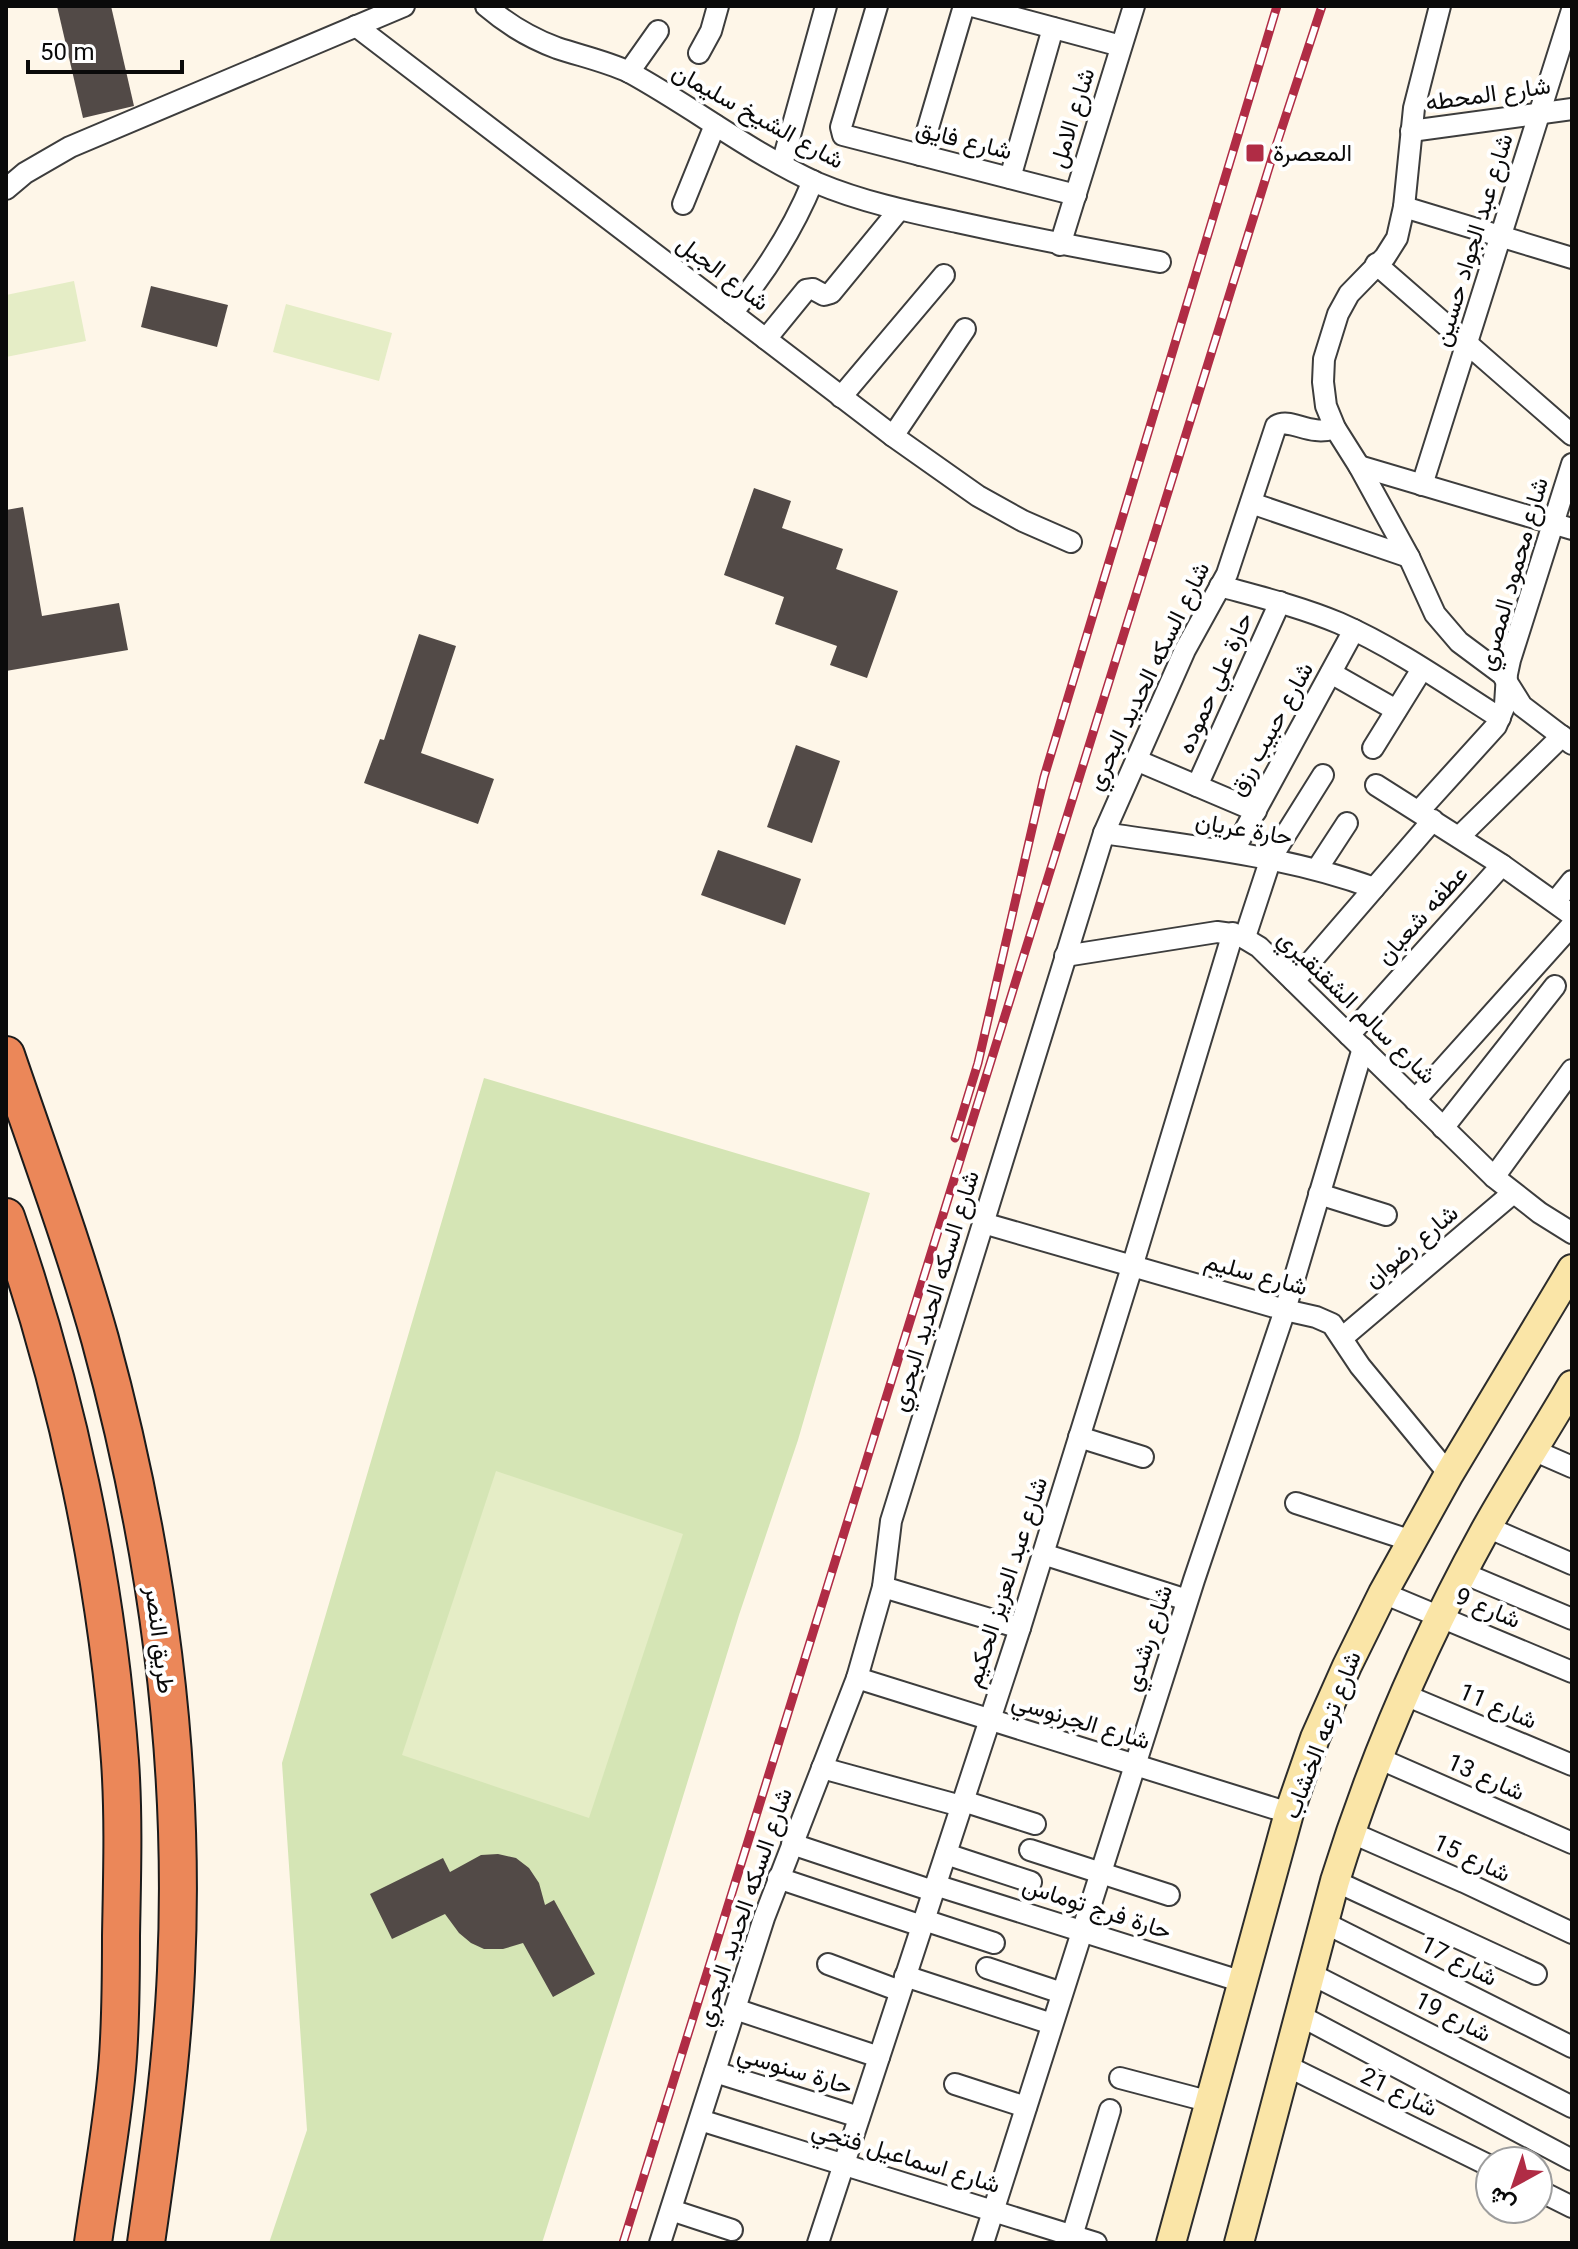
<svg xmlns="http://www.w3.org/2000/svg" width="1578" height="2249" viewBox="0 0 1578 2249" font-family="Georgia,Vazirmatn,serif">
	<rect width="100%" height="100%" fill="#fef6e8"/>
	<path fill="#d5e5b5" d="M 484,1078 L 870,1193 L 798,1440 L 739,1615 L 656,1884 L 542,2243 L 269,2243 L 307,2130 L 282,1763 Z"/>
	<g fill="#e5edc6">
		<path d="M 74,281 L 86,341 L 6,357 L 6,295 Z"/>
		<path d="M 286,304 L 392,333 L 379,381 L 273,352 Z"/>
		<path d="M 496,1471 L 683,1534 L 589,1818 L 402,1755 Z"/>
	</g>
	<g fill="#524a47">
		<path d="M 57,6 L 111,6 L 134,106 L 83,118 Z"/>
		<path d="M 151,286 L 228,305 L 217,347 L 141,327 Z"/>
		<path d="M 754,488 L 791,501 L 782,528 L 843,549 L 836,569 L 898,591 L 867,678 L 830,665 L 837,646 L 775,624 L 784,597 L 724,575 Z"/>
		<path d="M 23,507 L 42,616 L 119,603 L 128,650 L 6,671 L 6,510 Z"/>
		<path d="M 419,634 L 456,646 L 421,753 L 494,779 L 478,824 L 364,783 L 380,739 L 384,740 Z"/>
		<path d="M 796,745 L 840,761 L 812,843 L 767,827 Z"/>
		<path d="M 718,850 L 801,879 L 785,925 L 701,895 Z"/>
		<path d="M 498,1854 L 516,1858 L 529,1868 L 539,1883 L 545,1905 L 554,1900 L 595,1974 L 553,1997 L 523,1943 L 503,1949 L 484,1949 L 471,1943 L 459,1933 L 445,1914 L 392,1939 L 370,1894 L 443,1858 L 450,1872 L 481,1855 Z"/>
	</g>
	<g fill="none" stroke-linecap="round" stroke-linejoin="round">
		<defs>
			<g id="street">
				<path d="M 486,6 C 507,24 530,38 557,48 C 581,56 605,61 629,72 C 693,107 751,153 817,183 C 862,202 910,212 957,222 C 1025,237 1092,250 1160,262"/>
				<path d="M 877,6 L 841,127 L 843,135 L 1076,195"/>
				<path d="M 972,6 L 1121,46"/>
				<path d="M 1440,6 L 1414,108 L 1404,207 L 1397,238 L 1385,257 L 1349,294 L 1338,314 L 1324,359 L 1323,382 L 1326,406 L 1335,428 L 1359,466 L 1409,557 L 1435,614 L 1459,642 L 1502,674 L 1522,706 L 1572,744"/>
				<path d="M 356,26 L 893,436 L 978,496 L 1023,521 L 1071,542"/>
				<path d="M 699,53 L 711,31 L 718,6"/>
				<path d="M 629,72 L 658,31"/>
				<path d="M 1411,131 L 1572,109"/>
				<path d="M 920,155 L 964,6"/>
				<path d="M 782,164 L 826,6"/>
				<path d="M 1010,178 L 1053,28"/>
				<path d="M 6,189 L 25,173 L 70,147 L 404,6"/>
				<path d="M 683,204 L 715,125"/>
				<path d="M 1404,207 L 1572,258"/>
				<path d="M 1060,245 L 1134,6"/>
				<path d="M 1376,264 L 1572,435"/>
				<path d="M 732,313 C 766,272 793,230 813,181"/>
				<path d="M 766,339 L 806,290 L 813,289 L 824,295 L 831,293 L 899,210"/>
				<path d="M 841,397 L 944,275"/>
				<path d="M 893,436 L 965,329"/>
				<path d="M 1359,466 L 1572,529"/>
				<path d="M 1422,485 L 1572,10"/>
				<path d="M 1251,503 L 1409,557"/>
				<path d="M 1220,586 C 1260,597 1301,607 1339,623 C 1396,648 1448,685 1500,718"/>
				<path d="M 1331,673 L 1396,710"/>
				<path d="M 1373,748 L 1422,669"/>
				<path d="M 1136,760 L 1256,811"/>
				<path d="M 1376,785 L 1502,865 L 1572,915"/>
				<path d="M 1197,786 L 1280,602"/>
				<path d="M 1419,811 L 1496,726 L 1505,705 L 1507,674 L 1510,660 L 1572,464"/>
				<path d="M 1104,833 C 1195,847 1287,856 1374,888"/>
				<path d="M 1459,837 L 1562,736"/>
				<path d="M 1233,852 L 1354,630"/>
				<path d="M 1317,869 L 1347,823"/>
				<path d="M 1555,902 L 1572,881"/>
				<path d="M 1245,937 L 1271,858 L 1323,775"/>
				<path d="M 1065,956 L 1217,932 L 1239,935 L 1259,947 L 1494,1177 L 1540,1213 L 1572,1233"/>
				<path d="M 1294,981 L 1433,820"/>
				<path d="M 1349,1035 L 1502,865"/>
				<path d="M 1415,1100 L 1572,925"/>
				<path d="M 1443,1128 L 1555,986"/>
				<path d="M 1494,1177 L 1572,1070"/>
				<path d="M 1319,1194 L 1386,1215"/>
				<path d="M 983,1223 L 1285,1310 L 1316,1317 L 1332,1324 L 1360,1366 L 1449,1474"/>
				<path d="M 1342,1338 L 1513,1193"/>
				<path d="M 1079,1437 L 1143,1457"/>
				<path d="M 1533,1450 L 1572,1467"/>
				<path d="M 1296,1503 L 1412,1541"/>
				<path d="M 1487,1527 L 1572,1564"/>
				<path d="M 1043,1554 L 1187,1600"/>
				<path d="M 1463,1573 L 1572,1619"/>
				<path d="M 883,1587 L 1020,1628"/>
				<path d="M 1383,1593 L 1572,1672"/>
				<path d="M 857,1678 L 1289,1813"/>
				<path d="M 1405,1695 L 1572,1765"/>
				<path d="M 1378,1758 L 1572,1843"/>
				<path d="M 822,1768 L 961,1806"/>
				<path d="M 963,1801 L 1035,1824"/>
				<path d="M 1350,1832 L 1464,1882 L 1572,1933"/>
				<path d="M 792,1844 L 933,1891"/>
				<path d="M 1030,1850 L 1169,1895"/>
				<path d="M 946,1854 L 1031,1882"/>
				<path d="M 778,1878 L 922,1926"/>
				<path d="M 1335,1881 L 1536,1974"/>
				<path d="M 935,1885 L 1243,1982"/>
				<path d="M 924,1920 L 994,1943"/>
				<path d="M 1323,1922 L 1572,2047"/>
				<path d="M 828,1964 L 900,1991"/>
				<path d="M 987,1968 L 1062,1993"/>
				<path d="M 1311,1974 L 1572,2107"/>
				<path d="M 905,1976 L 1052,2024"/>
				<path d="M 735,2009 L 879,2057"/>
				<path d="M 1299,2015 L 1572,2160"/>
				<path d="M 1285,2065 L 1490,2166"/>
				<path d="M 715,2072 L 859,2117"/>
				<path d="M 1120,2078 L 1211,2102"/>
				<path d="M 955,2084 L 1026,2107"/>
				<path d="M 700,2120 L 1096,2243"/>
				<path d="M 1538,2190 L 1572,2207"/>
				<path d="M 671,2210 L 732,2230"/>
				<path d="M 1072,2236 L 1110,2110"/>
				<path d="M 660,2243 L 764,1918 L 857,1678 L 883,1587 L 891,1521 L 1104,833 L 1185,650 L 1227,574 L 1276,426 C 1291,417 1309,437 1335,428"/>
				<path d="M 818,2243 L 1020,1628 L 1132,1267 L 1233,933"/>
				<path d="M 983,2243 L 1194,1580 L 1285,1310 L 1363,1048"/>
			</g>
			<g id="secondary">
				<path d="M 1171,2243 L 1269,1886 L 1289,1813 L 1315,1738 L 1347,1666 L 1383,1593 L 1449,1474 L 1572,1269"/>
				<path d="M 1239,2243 L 1335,1881 C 1373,1758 1425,1639 1487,1527 C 1514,1479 1544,1433 1572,1385"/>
			</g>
			<g id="highway">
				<path d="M 6,1055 C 38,1149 73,1243 100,1339 C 156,1544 186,1758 176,1971 C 172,2062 159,2153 146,2243"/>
				<path d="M 6,1217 C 66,1389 107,1578 120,1761 C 124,1819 122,1878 121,1936 C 121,1980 121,2025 117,2069 C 112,2127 101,2185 93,2243"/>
			</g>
		</defs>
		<use href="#street" stroke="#3d3d3d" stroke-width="24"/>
		<use href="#secondary" stroke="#2c2c2c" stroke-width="32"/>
		<use href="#highway" stroke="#1b1b1b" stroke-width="40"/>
		<use href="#street" stroke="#fff" stroke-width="20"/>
		<use href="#secondary" stroke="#fae5a7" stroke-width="28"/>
		<use href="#highway" stroke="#eb8759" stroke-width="36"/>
		<defs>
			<g id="rail">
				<path d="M 955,1138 L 978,1063 L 1044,777 L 1277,6"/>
				<path d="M 623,2243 L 1272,158 L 1322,6"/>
			</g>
		</defs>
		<use href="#rail" stroke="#b02c45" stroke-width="9"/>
		<use href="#rail" stroke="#fff" stroke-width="6" stroke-dasharray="18" stroke-linecap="butt"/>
	</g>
	<rect fill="#b02c45" stroke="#fff" stroke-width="3" x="1245" y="143" width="20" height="20" rx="4"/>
	<g text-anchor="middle" stroke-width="8" stroke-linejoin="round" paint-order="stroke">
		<g font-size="24" fill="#0a0a0a" stroke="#fff">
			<text transform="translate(1488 94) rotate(-8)" y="8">شارع المحطه</text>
			<text transform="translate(758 116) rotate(29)" y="8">شارع الشيخ سليمان</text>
			<text transform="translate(1072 118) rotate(-73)" y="8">شارع الامل</text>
			<text transform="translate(964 140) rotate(14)" y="8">شارع فايق</text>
			<text transform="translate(1473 240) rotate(-73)" y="8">شارع عبد الجواد حسين</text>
			<text transform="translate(723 273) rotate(37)" y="8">شارع الجبل</text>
			<text transform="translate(1513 574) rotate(-74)" y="8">شارع محمود المصري</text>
			<text transform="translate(1148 676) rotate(-64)" y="8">شارع السكه الحديد البحري</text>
			<text transform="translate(1215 683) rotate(-66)" y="8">حارة علي حموده</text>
			<text transform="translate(1271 729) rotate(-61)" y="8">شارع حبيب رزق</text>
			<text transform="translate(1244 829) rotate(10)" y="8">حارة عريان</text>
			<text transform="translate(1422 915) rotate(-48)" y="8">عطفه شعبان</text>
			<text transform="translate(1357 1007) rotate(44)" y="8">شارع سالم الشقنقيري</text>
			<text transform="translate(1411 1246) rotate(-40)" y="8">شارع رضوان</text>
			<text transform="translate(1256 1274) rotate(15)" y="8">شارع سليم</text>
			<text transform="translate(935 1291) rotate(-73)" y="8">شارع السكه الحديد البحري</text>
			<text transform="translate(1006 1582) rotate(-72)" y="8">شارع عبد العزيز الحكيم</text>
			<text transform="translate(1488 1608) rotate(23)" y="8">شارع 9</text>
			<text transform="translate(1148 1638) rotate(-72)" y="8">شارع رشدي</text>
			<text transform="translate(160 1640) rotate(83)" y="8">طريق النصر</text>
			<text transform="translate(1498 1706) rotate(23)" y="8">شارع 11</text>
			<text transform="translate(1081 1721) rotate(17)" y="8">شارع الجرنوسي</text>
			<text transform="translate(1322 1735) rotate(-69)" y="8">شارع ترعه الخشاب</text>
			<text transform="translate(1486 1777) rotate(24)" y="8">شارع 13</text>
			<text transform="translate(1472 1858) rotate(25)" y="8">شارع 15</text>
			<text transform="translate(744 1907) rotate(-71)" y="8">شارع السكه الحديد البحري</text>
			<text transform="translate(1097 1908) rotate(18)" y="8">حارة فرج توماس</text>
			<text transform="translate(1459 1961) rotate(27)" y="8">شارع 17</text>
			<text transform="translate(1453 2017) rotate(27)" y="8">شارع 19</text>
			<text transform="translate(795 2070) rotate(17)" y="8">حارة سنوسي</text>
			<text transform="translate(1399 2092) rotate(26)" y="8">شارع 21</text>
			<text transform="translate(906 2157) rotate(17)" y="8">شارع اسماعيل فتحي</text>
		</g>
		<g font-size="24" fill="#0a0a0a" stroke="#fff" text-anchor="start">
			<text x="1273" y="161">المعصرة</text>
		</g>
	</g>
	<rect width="1578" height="2249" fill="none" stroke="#0a0a0a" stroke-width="16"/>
	<g transform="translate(1514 2185) rotate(220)"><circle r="38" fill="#ffffff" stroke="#9d9d9d" stroke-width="2"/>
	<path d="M0-6L14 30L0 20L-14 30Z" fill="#b02c45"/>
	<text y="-12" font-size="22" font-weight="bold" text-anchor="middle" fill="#0a0a0a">ش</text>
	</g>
	<path d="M28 60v12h154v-12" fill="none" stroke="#0a0a0a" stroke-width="4"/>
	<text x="40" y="60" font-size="24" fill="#0a0a0a" stroke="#ffffff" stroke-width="6" paint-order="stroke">50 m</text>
</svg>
